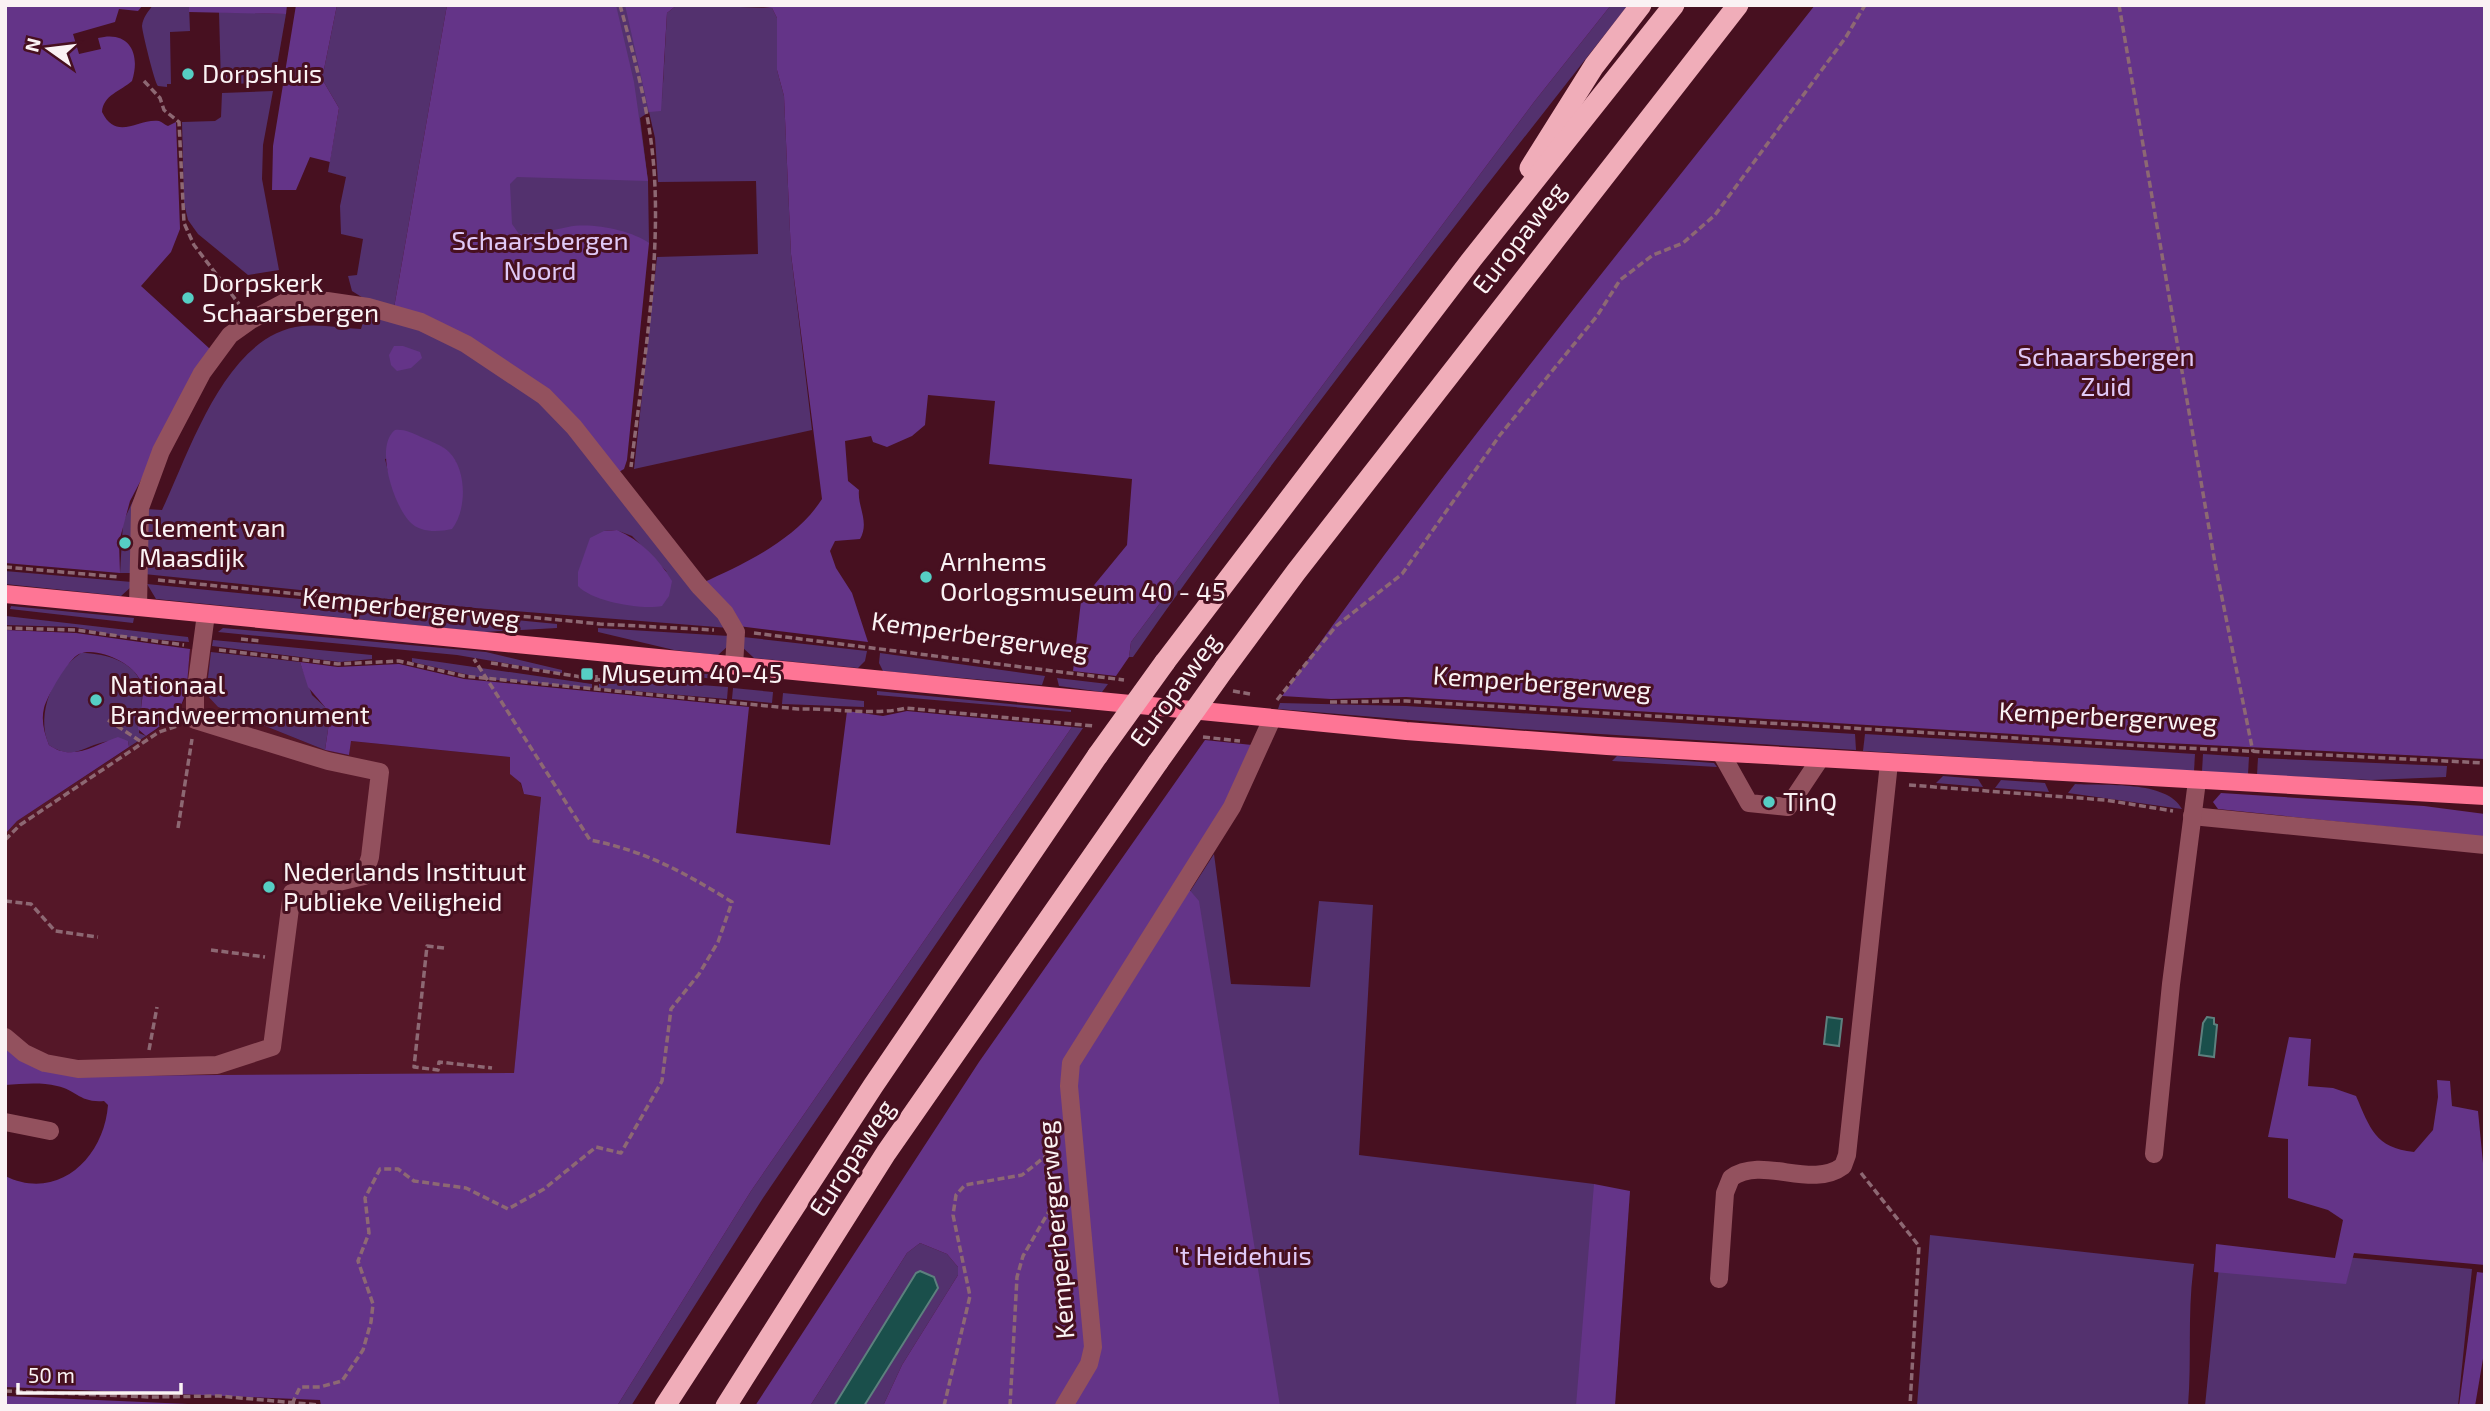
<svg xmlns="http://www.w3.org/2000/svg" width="2490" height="1411" viewBox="0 0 2490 1411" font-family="'Exo 2',sans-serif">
	<rect width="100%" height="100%" fill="#471020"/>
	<path fill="#551728" d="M 190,649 L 211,652 L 206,693 L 218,707 L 325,750 L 349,755 L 350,741 L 511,757 L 524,794 L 541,797 L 514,1074 L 78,1076 L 5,1047 L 5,834 L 17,821 L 173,719 L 185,699 Z"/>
	<g fill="#53316e" fill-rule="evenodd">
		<path d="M 153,5 L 189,5 L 190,31 L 170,32 L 171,84 L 167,84 L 167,87 L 158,86 C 155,84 142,31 142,26 C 143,17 148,12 153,5 Z"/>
		<path d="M 337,5 L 447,5 L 394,308 L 368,301 L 352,291 L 348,276 L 357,275 L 363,239 L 341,234 L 340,206 L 346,177 L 328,172 L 339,108 L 322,79 Z"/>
		<path d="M 469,5 L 675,5 L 666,12 L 662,101 L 667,13 L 677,5 L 772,8 L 777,18 L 777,70 L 784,96 L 791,254 L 812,430 L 634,469 L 657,257 L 758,254 L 756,181 L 658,182 L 655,138 L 649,112 L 640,118 L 648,181 L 649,243 L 511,363 Z"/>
		<path d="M 1611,5 L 1628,5 C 1460,220 1289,433 1133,657 L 1129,657 L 1131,642 L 1534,102 Z"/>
		<path d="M 219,12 L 286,14 L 274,83 L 221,84 Z"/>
		<path d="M 273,91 L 263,145 L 262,179 L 279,270 L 248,275 L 198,234 L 188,220 L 184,203 L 182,122 L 215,121 L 221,117 L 222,93 Z"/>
		<path d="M 366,312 C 444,331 514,375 570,430 L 729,628 L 475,608 L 144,574 L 146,509 L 162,510 C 190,451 226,334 302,326 C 321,324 342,328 361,329 ZM 442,447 L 456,462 L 388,471 L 385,459 ZM 616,530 L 632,536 L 667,572 L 604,531 Z"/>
		<path d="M 141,484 L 130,573 L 120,573 L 123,522 Z"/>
		<path d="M 5,571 L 132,582 L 131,587 L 121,596 L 5,584 Z"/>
		<path d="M 147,584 L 557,624 L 557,628 L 484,632 L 156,599 Z"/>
		<path d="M 11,606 L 134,618 L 133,623 L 10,609 Z"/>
		<path d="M 6,616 L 188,637 L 189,642 L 125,637 L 75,627 L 5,625 Z"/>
		<path d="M 223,628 L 486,652 L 562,670 L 562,673 L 457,655 L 218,632 Z"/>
		<path d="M 598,628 L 729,636 L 728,646 L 718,655 L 674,650 L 598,632 Z"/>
		<path d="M 743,637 L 867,651 L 865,661 L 858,668 L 754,658 L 742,647 Z"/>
		<path d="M 213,640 L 372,655 L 372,659 L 340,662 L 212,646 Z"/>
		<path d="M 211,652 L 300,662 L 312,695 L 325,707 L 329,723 L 325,750 L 218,707 L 206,694 Z"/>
		<path d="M 81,653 C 106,653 144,663 142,695 C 142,708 139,720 139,733 L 146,736 L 129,747 L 128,741 C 120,741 111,740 104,742 C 82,747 73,761 49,745 C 35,714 54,671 81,653 Z"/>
		<path d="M 880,653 L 1045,676 L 1042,685 L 883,671 L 879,663 Z"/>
		<path d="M 412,658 L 592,684 L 592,688 L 486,679 L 412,662 Z"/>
		<path d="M 673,671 L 728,676 L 728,680 L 672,675 L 602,677 L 602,673 Z"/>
		<path d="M 1057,678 L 1108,684 L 1102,692 L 1059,686 Z"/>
		<path d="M 658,682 L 728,687 L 727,699 L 599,688 L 599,684 Z"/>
		<path d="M 733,688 L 773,692 L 772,703 L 732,699 Z"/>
		<path d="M 877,691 L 1071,710 L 1071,712 L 877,695 Z"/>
		<path d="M 783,693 L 864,701 L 864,707 L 782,704 Z"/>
		<path d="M 1280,703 L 1406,706 L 1855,734 L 1856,750 L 1519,729 L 1278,709 Z"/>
		<path d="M 1072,727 L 1083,728 L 763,1198 L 631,1406 L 617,1406 L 751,1191 Z"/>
		<path d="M 1865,734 L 2195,754 L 2194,771 L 1863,751 Z"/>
		<path d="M 2203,754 L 2249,757 L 2248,774 L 2202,772 Z"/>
		<path d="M 1617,756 L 1714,763 L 1717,767 L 1612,761 Z"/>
		<path d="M 2258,758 L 2447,766 L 2446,777 L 2371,780 L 2257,775 Z"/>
		<path d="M 1943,776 L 1978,779 L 1983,787 L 1936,783 Z"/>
		<path d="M 2001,780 L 2045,783 L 2049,792 L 1995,788 Z"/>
		<path d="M 2075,784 C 2104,786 2167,780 2182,809 L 2068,793 Z"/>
		<path d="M 1214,854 L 1231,984 L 1310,987 L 1319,901 L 1373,905 L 1359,1155 L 1594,1184 L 1615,1406 L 1076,1406 L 1087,1052 Z"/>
		<path d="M 1930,1235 L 2194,1264 C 2187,1313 2192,1357 2188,1406 L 1917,1406 Z"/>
		<path d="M 920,1243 L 947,1254 L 958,1267 L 958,1275 L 902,1365 L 883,1406 L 864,1406 L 938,1288 L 934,1277 L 920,1271 L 916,1273 L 834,1406 L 810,1406 L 907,1253 Z"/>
		<path d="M 2345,1257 L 2472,1269 L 2458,1406 L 2205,1406 L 2219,1267 L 2342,1279 Z"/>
	</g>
	<g fill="#643488">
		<path d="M 5,5 L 143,5 L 138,11 L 119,9 L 115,22 L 73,34 L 79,54 L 101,49 L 98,38 C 129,30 141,53 132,81 C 121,91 103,95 102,112 C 117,142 138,118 159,121 C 162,122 165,125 168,126 L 176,122 L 180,229 L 171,252 L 141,286 L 210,349 L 130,501 L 119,542 L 120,573 L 5,563 Z"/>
		<path d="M 189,5 L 287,5 L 286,14 L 189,12 Z"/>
		<path d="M 296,5 L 337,5 L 322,79 L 339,108 L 330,162 L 310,157 L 296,190 L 272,190 L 273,146 Z"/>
		<path d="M 447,5 L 616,5 L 634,82 L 648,181 L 517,177 L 510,184 L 512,224 L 519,234 C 540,234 548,231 568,227 C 590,222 631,230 649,243 L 627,460 L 624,469 L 617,473 L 578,424 L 394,308 Z"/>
		<path d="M 625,5 L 677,5 L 667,13 L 661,111 L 649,112 Z"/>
		<path d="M 743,5 L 1611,5 L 1534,102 L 1131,642 L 1129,657 L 1116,676 L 1073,671 L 1081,601 L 1127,545 L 1132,479 L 989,464 L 995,401 L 928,395 L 925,425 L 912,436 L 887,447 L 873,442 L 871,436 L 845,441 L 848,481 L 859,490 C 857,506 870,522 860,539 L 835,541 L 830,551 L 836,568 L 852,593 L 868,642 L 738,626 L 702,583 C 744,564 796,540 822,499 L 791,254 L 784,96 L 777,70 L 777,18 L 772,8 Z"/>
		<path d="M 1815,5 L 2485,5 L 2485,759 L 2146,742 L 1406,697 L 1331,699 L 1282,696 C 1450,458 1635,233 1815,5 Z"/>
		<path d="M 394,346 L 403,346 L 420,352 L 422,358 L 411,368 L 397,371 L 391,365 L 389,355 Z"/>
		<path d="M 395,430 C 404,429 412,433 421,437 C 430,441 442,445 449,452 C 467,470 467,510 452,529 C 439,532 420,533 410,522 C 394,506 374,446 395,430 Z"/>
		<path d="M 617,530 C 640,540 659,559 672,581 L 669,596 L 662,606 C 642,610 593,602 578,586 L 578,572 L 590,538 L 604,531 Z"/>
		<path d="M 5,630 L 76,633 L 190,649 C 185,701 191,706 146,736 L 138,729 C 139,715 146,694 140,680 C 133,663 97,646 79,654 C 69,658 47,696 44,708 C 41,720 44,733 49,745 C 73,762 94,745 118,737 L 128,741 L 129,747 L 17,821 L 5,834 Z"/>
		<path d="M 300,662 L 338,667 L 399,664 L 464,679 L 749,707 L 736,833 L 830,845 L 847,711 L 883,716 L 907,711 L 1072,727 L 751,1191 L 617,1406 L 321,1406 L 320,1400 L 5,1387 L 5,1176 C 58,1202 104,1158 108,1105 L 104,1101 C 79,1103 77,1090 57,1086 C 40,1082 22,1084 5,1085 L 5,1047 L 79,1076 L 514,1073 L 541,797 L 524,794 L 521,783 L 510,774 L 510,757 L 351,741 L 349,755 L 325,750 L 329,723 L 325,707 L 308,687 Z"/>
		<path d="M 1205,740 L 1252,745 L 1226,803 L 1074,1045 L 1088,1345 L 1083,1362 L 1056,1406 L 883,1406 L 902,1365 L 958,1275 L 958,1267 L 947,1254 L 920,1243 L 907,1253 L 810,1406 L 755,1406 L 979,1062 Z"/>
		<path d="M 2221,793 L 2424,806 L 2485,814 L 2485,837 L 2218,809 L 2213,802 Z"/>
		<path d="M 1187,887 L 1199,901 L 1280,1406 L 1071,1406 L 1096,1365 L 1075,1087 L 1077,1063 Z"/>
		<path d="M 2289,1037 L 2311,1039 L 2308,1086 L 2333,1088 L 2356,1096 C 2370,1128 2375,1148 2414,1152 L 2433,1130 L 2438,1097 L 2437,1080 L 2450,1081 L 2452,1106 L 2478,1111 L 2485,1184 L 2485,1265 L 2354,1253 L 2346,1284 L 2214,1272 L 2216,1244 L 2335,1258 L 2343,1220 L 2328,1210 L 2288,1198 L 2288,1139 L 2268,1137 Z"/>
		<path d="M 1594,1184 L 1630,1191 L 1615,1406 L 1576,1406 Z"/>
		<path d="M 2477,1272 L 2485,1273 L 2485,1347 L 2475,1406 L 2459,1406 Z"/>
		<path d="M 5,1396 L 234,1406 L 5,1406 Z"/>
	</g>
	<g fill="#1a4f4b" stroke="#5d807e" stroke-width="2">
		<path d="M 1827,1017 L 1842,1019 L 1839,1046 L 1824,1044 Z"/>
		<path d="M 2207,1017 L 2214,1018 L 2214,1024 L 2217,1025 L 2214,1057 L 2199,1055 L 2203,1023 Z"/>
		<path d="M 920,1271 L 934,1277 L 938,1288 L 864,1406 L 834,1406 L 916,1273 Z"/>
	</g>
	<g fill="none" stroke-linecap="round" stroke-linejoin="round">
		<g stroke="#8d6873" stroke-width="3.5" stroke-dasharray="7 3.5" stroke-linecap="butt">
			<path d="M 620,5 C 632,49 645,96 651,141 C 665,243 643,365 631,467"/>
			<path d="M 2119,5 L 2215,563 L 2253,752"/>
			<path d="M 144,81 L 160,98 L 164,110 L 179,122 L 184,223 L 194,245 L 239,304"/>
			<path d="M 5,567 L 119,577"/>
			<path d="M 158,580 L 600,624 L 714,630"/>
			<path d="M 5,628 L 76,630 L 184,645"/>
			<path d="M 754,633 L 1124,680"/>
			<path d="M 241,639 L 261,641"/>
			<path d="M 219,650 L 338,664 L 399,661 L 464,676 L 798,709 C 833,708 876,716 906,708 L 1094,726"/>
			<path d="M 491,663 L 601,680 L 654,679"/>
			<path d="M 596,675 L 596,690"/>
			<path d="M 1233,691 L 1250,694"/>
			<path d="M 1277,700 L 1336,626 L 1402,574 L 1500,435 L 1597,316 L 1620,280 L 1653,255 L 1683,243 L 1715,215 L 1846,37 L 1865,5"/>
			<path d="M 1330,702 L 1406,701 L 2146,746 L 2485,763"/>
			<path d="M 108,720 L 143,743"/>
			<path d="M 1203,737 L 1240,741"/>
			<path d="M 1909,785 L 2105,800 L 2173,811"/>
			<path d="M 178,828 L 192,739"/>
			<path d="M 5,840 L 20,825 L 159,732 L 177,726"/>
			<path d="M 5,901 L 31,904 L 55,931 L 98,937"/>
			<path d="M 444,948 L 427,946 L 414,1067 L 438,1070 L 439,1062 L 492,1068"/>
			<path d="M 211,950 L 265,957"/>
			<path d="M 149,1050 L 157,1007"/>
			<path d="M 1861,1173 L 1919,1246 L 1910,1406"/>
			<path d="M 5,1391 L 151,1397 L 219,1396 L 319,1405"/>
			<path d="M 292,1404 L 300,1387 L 320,1387 L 342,1381 L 363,1350 L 371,1322 L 373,1304 L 358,1261 L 369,1233 L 365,1198 L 380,1169 L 398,1169 L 414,1181 L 466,1188 L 508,1209 L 544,1189 L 596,1147 L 621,1153 L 662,1081 L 671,1009 L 699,974 L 718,942 L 732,902 C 685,873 646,851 590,840 L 474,659"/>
			<path d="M 944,1406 L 970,1296 L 953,1215 L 956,1195 L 965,1185 L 1022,1175 L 1056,1148"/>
			<path d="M 1010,1406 L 1017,1277 L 1023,1256 L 1059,1194"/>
		</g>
		<g stroke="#93515e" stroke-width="18">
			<path d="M 138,607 L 140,508 L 161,451 L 202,373 L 230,335 L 251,320 L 291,299 L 327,301 L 368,307 L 421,322 L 466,344 L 544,396 L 574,427 L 699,586 L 725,613 L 736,632 L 734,666"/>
			<path d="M 1721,753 L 1749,803 L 1788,807 L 1820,759"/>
			<path d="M 2192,816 L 2485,845"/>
			<path d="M 5,1037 L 24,1053 L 45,1063 L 78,1069 L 217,1065 L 272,1047 L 292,893 L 364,876 L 370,857 L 380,772 L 328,761 L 195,720 L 195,696 L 206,614"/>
			<path d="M 5,1122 L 50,1131"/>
			<path d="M 2154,1154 L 2171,984 L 2197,781"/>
			<path d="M 1719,1279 L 1725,1193 L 1731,1178 C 1763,1155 1811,1190 1843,1166 L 1847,1155 L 1889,763"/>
			<path d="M 1064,1406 L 1089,1364 L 1093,1347 L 1069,1086 L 1071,1063 L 1232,807 L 1272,719"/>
		</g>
		<path stroke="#fe7595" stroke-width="18" d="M 5,594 L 1406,731 L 1607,746 L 2485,796"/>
		<g stroke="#f0adb9" stroke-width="21">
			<path d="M 1530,168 L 1594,66 L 1641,5"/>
			<path d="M 1165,662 L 1472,259 L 1674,5"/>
			<path d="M 1225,668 L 1296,572 L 1738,5"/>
			<path d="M 665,1406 L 873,1086 L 1098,755"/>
			<path d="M 726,1406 L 886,1153 L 1158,762"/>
		</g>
		<g stroke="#f0adb9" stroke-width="21">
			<path d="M 1098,755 L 1165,662"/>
			<path d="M 1158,762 L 1225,668"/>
		</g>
	</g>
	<g fill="#56cec4" stroke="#471020" stroke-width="2.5">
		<circle cx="188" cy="74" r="7"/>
		<circle cx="188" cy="298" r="7"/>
		<circle cx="125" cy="543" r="7"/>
		<circle cx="926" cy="577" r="7"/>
		<rect x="580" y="667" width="14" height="14" rx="3.5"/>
		<circle cx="96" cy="700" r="7"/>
		<circle cx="1769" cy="802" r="7"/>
		<circle cx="269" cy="887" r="7"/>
	</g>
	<g text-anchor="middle" stroke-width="6" stroke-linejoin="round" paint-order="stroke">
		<g font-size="26" fill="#faf2f4" stroke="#471020" text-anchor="start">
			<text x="202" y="83">Dorpshuis</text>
			<text x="202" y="292">Dorpskerk<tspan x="202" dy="30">Schaarsbergen</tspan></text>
			<text x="139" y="537">Clement van<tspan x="139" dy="30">Maasdijk</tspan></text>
			<text x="940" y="571">Arnhems<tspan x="940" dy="30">Oorlogsmuseum 40 - 45</tspan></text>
			<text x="601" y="683">Museum 40-45</text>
			<text x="110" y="694">Nationaal<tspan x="110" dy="30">Brandweermonument</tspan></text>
			<text x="1783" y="811">TinQ</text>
			<text x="283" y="881">Nederlands Instituut<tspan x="283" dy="30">Publieke Veiligheid</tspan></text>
		</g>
		<g font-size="26" fill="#faf2f4" stroke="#471020">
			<text transform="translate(1519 238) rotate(-52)" y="9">Europaweg</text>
			<text transform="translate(411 608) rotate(6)" y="9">Kemperbergerweg</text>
			<text transform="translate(980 636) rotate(8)" y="9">Kemperbergerweg</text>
			<text transform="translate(1542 683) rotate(4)" y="9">Kemperbergerweg</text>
			<text transform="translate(1175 690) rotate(-54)" y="9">Europaweg</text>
			<text transform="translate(2108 717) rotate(3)" y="9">Kemperbergerweg</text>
			<text transform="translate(852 1158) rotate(-57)" y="9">Europaweg</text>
			<text transform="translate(1056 1230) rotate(-95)" y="9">Kemperbergerweg</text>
		</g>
		<g font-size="26" fill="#e0c9f7" stroke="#471020">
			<text x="540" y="250">Schaarsbergen<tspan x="540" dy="30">Noord</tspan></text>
			<text x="2106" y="366">Schaarsbergen<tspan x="2106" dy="30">Zuid</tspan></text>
			<text x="1243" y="1265">'t Heidehuis</text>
		</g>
	</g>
	<rect width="2490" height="1411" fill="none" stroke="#faf2f4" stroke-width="14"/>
	<g transform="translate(49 49) rotate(284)" stroke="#471020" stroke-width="5" paint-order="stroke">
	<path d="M0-5L12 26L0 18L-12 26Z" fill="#faf2f4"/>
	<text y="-10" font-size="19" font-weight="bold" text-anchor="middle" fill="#faf2f4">N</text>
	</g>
	<path d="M18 1383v10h163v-10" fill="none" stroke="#faf2f4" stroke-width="3.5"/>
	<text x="28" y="1383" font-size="21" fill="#faf2f4" stroke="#471020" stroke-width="5" paint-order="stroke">50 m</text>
</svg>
